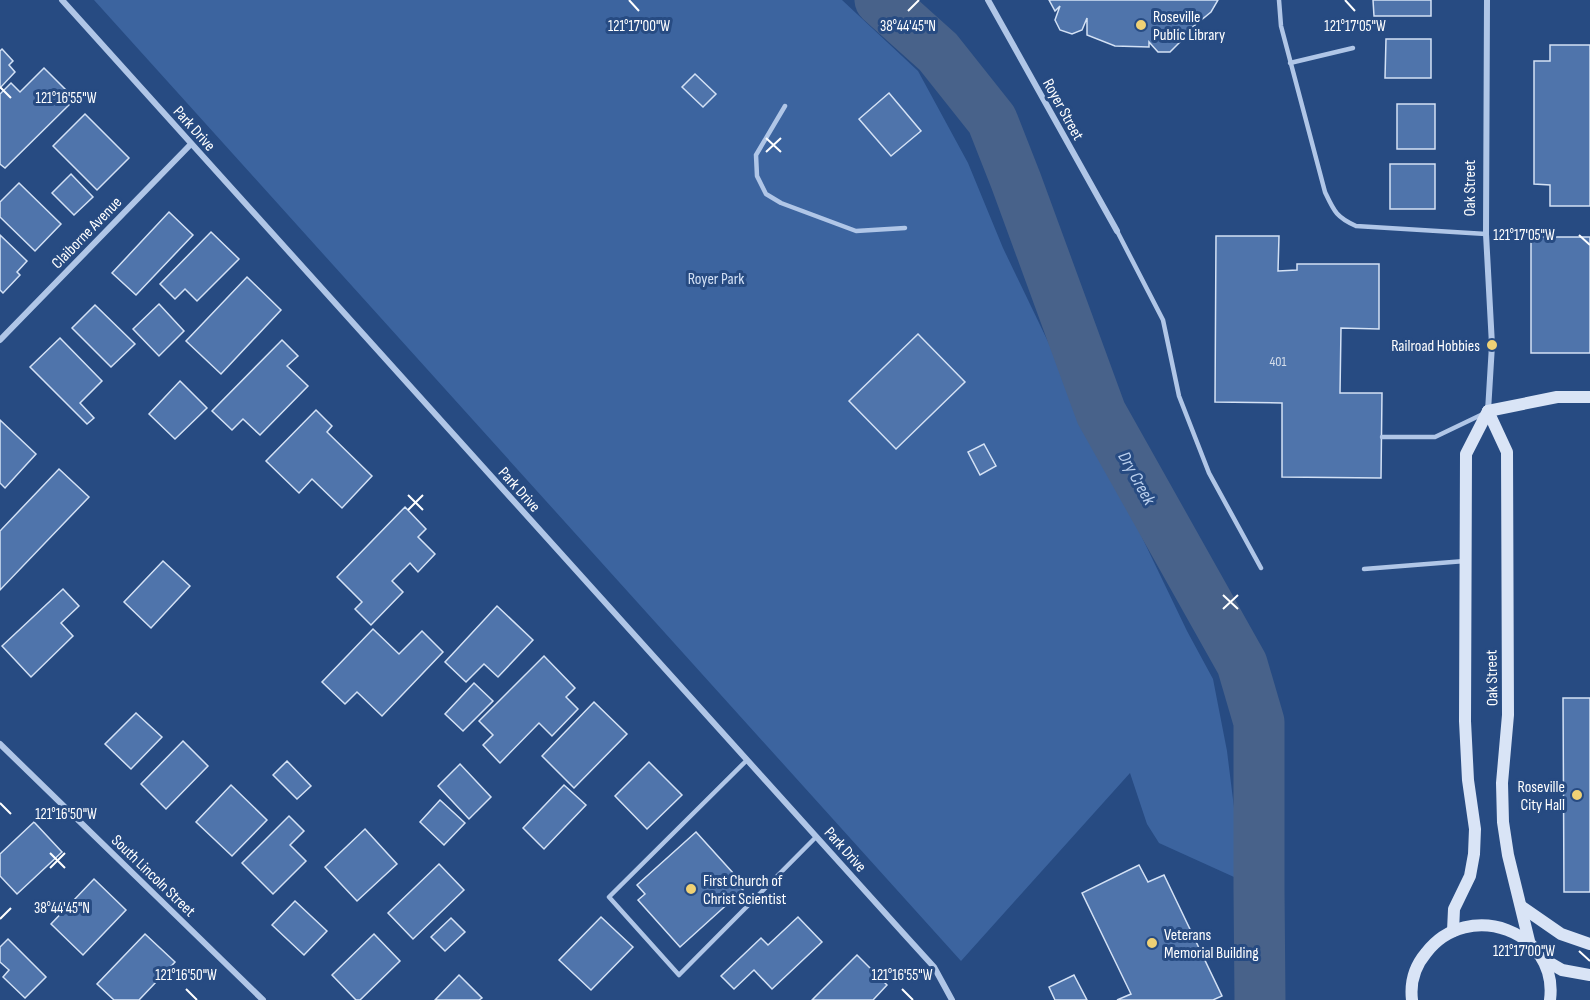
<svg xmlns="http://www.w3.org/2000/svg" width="1590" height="1000" viewBox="0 0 1590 1000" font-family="'Sofia Sans Condensed',sans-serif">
	<rect width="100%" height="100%" fill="#274b82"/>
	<path fill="#3c649f" d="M 94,0 L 842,0 L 918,71 L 968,163 L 1003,248 L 1187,631 L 1213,679 L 1227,751 L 1241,864 L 1234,877 L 1159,843 L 1147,824 L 1130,773 L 961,961 Z"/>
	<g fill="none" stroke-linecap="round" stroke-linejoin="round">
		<path stroke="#48628a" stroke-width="51" d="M 880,0 L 938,52 L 992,120 L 1016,181 L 1101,413 L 1242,664 L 1259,722 L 1259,889 L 1260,1000"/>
	</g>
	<g fill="#4f74ab" stroke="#d3e1f5" stroke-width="1.5">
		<path d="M 1049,0 L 1218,0 L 1211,12 L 1184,34 L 1180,31 L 1180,42 L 1170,52 L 1158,52 L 1149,42 L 1149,47 L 1115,46 L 1087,35 L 1087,18 L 1082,30 L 1072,34 L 1060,30 L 1055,20 L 1060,6 L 1055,11 Z"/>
		<path d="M 1373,0 L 1431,0 L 1431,16 L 1374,16 Z"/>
		<path d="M 1386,39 L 1431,39 L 1431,78 L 1385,78 Z"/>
		<path d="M 1550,45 L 1590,45 L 1590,206 L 1550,206 L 1550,185 L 1534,184 L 1534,61 L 1550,61 Z"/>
		<path d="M 2,49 L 13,61 L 9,65 L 15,72 L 0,88 L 0,51 Z"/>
		<path d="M 44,68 L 75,99 L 5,168 L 0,164 L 0,94 L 11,83 L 20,92 Z"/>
		<path d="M 695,74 L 716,94 L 703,107 L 682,87 Z"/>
		<path d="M 889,93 L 921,131 L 891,156 L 859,119 Z"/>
		<rect x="1397" y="104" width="38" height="45"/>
		<path d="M 85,114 L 129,158 L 97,190 L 53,146 Z"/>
		<rect x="1390" y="164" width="45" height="45"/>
		<path d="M 71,174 L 93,197 L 74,215 L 52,193 Z"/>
		<path d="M 19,183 L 61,224 L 35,251 L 0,217 L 0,202 Z"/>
		<path d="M 169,212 L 193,235 L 136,295 L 112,273 Z"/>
		<path d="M 211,232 L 239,259 L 197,301 L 185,289 L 175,299 L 160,284 Z"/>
		<path d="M 0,235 L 27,261 L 17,272 L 20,275 L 3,293 L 0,290 Z"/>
		<path d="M 1216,236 L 1279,236 L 1278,271 L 1297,270 L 1297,264 L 1379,264 L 1379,329 L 1341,328 L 1340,393 L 1382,393 L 1381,478 L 1282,477 L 1282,403 L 1215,402 Z"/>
		<rect x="1531" y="237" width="59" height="116"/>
		<path d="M 247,277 L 281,310 L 221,374 L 186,341 Z"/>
		<path d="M 159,304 L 184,331 L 159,356 L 133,329 Z"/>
		<path d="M 95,305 L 135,344 L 111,367 L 72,328 Z"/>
		<path d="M 918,334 L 965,382 L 896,449 L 849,401 Z"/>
		<path d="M 60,338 L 102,381 L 80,403 L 94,418 L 87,424 L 30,367 Z"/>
		<path d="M 282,340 L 298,356 L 287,366 L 308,386 L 260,435 L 243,419 L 232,430 L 212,411 Z"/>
		<path d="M 180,381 L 207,408 L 175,439 L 149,414 Z"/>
		<path d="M 316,410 L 332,426 L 327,432 L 372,476 L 342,508 L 312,479 L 299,493 L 266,461 Z"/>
		<path d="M 0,420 L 36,454 L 5,488 L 0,483 Z"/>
		<path d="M 984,444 L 996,466 L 980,475 L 968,452 Z"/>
		<path d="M 59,469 L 89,497 L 0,590 L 0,531 Z"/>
		<path d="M 405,507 L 426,529 L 418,537 L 435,554 L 418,572 L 410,563 L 392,581 L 403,592 L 371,625 L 355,609 L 362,602 L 337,577 Z"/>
		<path d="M 163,561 L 190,586 L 151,628 L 124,602 Z"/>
		<path d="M 63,589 L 79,606 L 61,623 L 73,636 L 31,677 L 2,646 Z"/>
		<path d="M 497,606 L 533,640 L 498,677 L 484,664 L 466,682 L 445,662 Z"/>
		<path d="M 373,629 L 399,654 L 422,631 L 443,652 L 382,716 L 357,692 L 345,704 L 322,682 Z"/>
		<path d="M 544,656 L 575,688 L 566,697 L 578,709 L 552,736 L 539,723 L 500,763 L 483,745 L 493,735 L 479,721 Z"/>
		<path d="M 474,683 L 493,701 L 463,731 L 445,714 Z"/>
		<path d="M 1563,698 L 1590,698 L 1590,892 L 1564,892 Z"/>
		<path d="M 594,702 L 627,734 L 574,788 L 542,756 Z"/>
		<path d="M 136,713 L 162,737 L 131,769 L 105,744 Z"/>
		<path d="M 183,741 L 208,766 L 166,809 L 141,784 Z"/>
		<path d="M 287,761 L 311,786 L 297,799 L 273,775 Z"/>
		<path d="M 649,762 L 682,795 L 647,829 L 615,796 Z"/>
		<path d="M 460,764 L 491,797 L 469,819 L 438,786 Z"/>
		<path d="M 231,785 L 267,820 L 232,856 L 196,822 Z"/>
		<path d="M 564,785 L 586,805 L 544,849 L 523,828 Z"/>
		<path d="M 440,800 L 465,823 L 444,845 L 420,822 Z"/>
		<path d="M 289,816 L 304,831 L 290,845 L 306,861 L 273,894 L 242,863 Z"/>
		<path d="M 34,822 L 62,852 L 17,894 L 0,876 L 0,854 Z"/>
		<path d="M 365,829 L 397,864 L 357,901 L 325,867 Z"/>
		<path d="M 696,832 L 743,884 L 740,887 L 743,890 L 680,947 L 638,900 L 645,894 L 637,885 Z"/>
		<path d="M 439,864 L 464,890 L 413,939 L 388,913 Z"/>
		<path d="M 1139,865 L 1148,882 L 1164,875 L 1222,996 L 1213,1000 L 1117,1000 L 1131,994 L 1082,893 Z"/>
		<path d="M 94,879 L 126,910 L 83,955 L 51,924 Z"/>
		<path d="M 295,901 L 327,931 L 304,955 L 272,925 Z"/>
		<path d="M 601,917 L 633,947 L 591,990 L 559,960 Z"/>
		<path d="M 798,917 L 822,942 L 772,989 L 754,970 L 734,989 L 721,976 L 761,938 L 768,945 Z"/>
		<path d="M 451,918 L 465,932 L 445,951 L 431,937 Z"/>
		<path d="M 145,934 L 175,962 L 139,1000 L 114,1000 L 97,984 Z"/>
		<path d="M 374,934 L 400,961 L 360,1000 L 356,1000 L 332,975 Z"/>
		<path d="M 8,939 L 46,977 L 25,998 L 3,977 L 9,970 L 0,962 L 0,947 Z"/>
		<path d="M 857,955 L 887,985 L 873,1000 L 812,1000 Z"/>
		<path d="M 459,975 L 482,998 L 479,1000 L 435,1000 Z"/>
		<path d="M 1074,975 L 1087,1000 L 1055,1000 L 1049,987 Z"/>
	</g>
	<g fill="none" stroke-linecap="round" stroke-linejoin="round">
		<g stroke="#b0c6e7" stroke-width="4.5">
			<path d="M 1279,0 L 1281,26 L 1325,192 C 1334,211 1336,217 1356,226 L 1486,234"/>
			<path d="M 1290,63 L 1353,48"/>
			<path d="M 785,106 L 756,155 L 757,176 L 766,194 L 781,203 L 856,231 L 905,228"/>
			<path d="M 1117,231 L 1163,320 L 1179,396 L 1209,473 L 1261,568"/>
			<path d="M 1382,437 L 1435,437 L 1483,414"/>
			<path d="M 1364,569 L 1465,561"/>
			<path d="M 747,760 L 609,897 L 679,975 L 816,837"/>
		</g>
		<g stroke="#b0c6e7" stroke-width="6">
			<path d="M 62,0 L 904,934 L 934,967 L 952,1000"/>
			<path d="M 988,0 L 1117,231"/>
			<path d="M 1487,0 L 1486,234 L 1492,345 L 1488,411"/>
			<path d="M 0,340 L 191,144"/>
			<path d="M 0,744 L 263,1000"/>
		</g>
		<g stroke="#d9e4f6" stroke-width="12">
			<path d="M 1488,411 L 1507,452 L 1508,715 L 1502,783 L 1503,822 L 1508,855 L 1530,945"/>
			<path d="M 1488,411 L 1557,397 L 1590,397"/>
			<path d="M 1522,907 L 1561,934 L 1590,944"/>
			<path d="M 1453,931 L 1454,909 L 1470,876 L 1474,854 L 1475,829 L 1468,780 L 1465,721 L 1466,454 L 1488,411"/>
			<path d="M 1543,959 L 1562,970 L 1590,975"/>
			<path d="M 1412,1000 C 1410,983 1415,966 1426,953 C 1468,898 1559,931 1550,1000"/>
		</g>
	</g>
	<path fill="none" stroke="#fff" stroke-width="2" d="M 629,0 L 639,11M 1345,0 L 1355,11M 908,11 L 919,0M 0,87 L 11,98M 766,138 L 781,152M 766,152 L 781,138M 1579,235 L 1590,245M 408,495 L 423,510M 408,510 L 423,495M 1223,595 L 1238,609M 1223,609 L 1238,595M 0,803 L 11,814M 50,853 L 65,868M 50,868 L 65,853M 0,919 L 11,908M 1579,951 L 1590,961M 186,989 L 197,1000M 902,989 L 913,1000"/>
	<g fill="#efd175" stroke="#274b82" stroke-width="2">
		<circle cx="1141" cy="25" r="6"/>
		<circle cx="1492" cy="345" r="6"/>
		<circle cx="1577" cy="795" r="6"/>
		<circle cx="691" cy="889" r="6"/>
		<circle cx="1152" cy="943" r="6"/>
	</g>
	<g text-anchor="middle" stroke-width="6" stroke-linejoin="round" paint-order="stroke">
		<g font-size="14" fill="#d3dcea">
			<text x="1278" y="366">401</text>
		</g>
		<g font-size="16" fill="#fff" stroke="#274b82" text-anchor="start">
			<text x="1153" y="22">Roseville<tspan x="1153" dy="18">Public Library</tspan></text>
			<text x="1480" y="351" text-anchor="end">Railroad Hobbies</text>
			<text x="1565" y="792" text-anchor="end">Roseville<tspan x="1565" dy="18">City Hall</tspan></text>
			<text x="703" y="886">First Church of<tspan x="703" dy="18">Christ Scientist</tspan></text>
			<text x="1164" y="940">Veterans<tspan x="1164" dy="18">Memorial Building</tspan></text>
		</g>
		<g font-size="16" fill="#fff" stroke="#274b82">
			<text transform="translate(1064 109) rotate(61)" y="6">Royer Street</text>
			<text transform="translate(195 128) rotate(48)" y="6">Park Drive</text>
			<text transform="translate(1469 188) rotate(-90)" y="6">Oak Street</text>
			<text transform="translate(86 232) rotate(-46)" y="6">Claiborne Avenue</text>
			<text transform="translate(520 489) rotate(48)" y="6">Park Drive</text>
			<text transform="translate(1491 678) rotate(-91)" y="6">Oak Street</text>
			<text transform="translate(846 849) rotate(48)" y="6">Park Drive</text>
			<text transform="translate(154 875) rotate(44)" y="6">South Lincoln Street</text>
		</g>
		<g font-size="16" fill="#d3e1f5" stroke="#274b82">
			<text x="716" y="284">Royer Park</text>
		</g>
		<g font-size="18" font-style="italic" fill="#bbd0ee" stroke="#274b82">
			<text transform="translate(1137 478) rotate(61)" y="6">Dry Creek</text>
		</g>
	</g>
	<g font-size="15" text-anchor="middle" fill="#fff" stroke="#274b82" stroke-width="6" stroke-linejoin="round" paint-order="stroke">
		<text x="639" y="31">121°17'00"W</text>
		<text x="908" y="31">38°44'45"N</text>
		<text x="1355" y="31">121°17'05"W</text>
		<text x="66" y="103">121°16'55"W</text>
		<text x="1524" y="240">121°17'05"W</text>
		<text x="66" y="819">121°16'50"W</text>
		<text x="62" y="913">38°44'45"N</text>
		<text x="1524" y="956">121°17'00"W</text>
		<text x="186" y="980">121°16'50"W</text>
		<text x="902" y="980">121°16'55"W</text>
	</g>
</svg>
